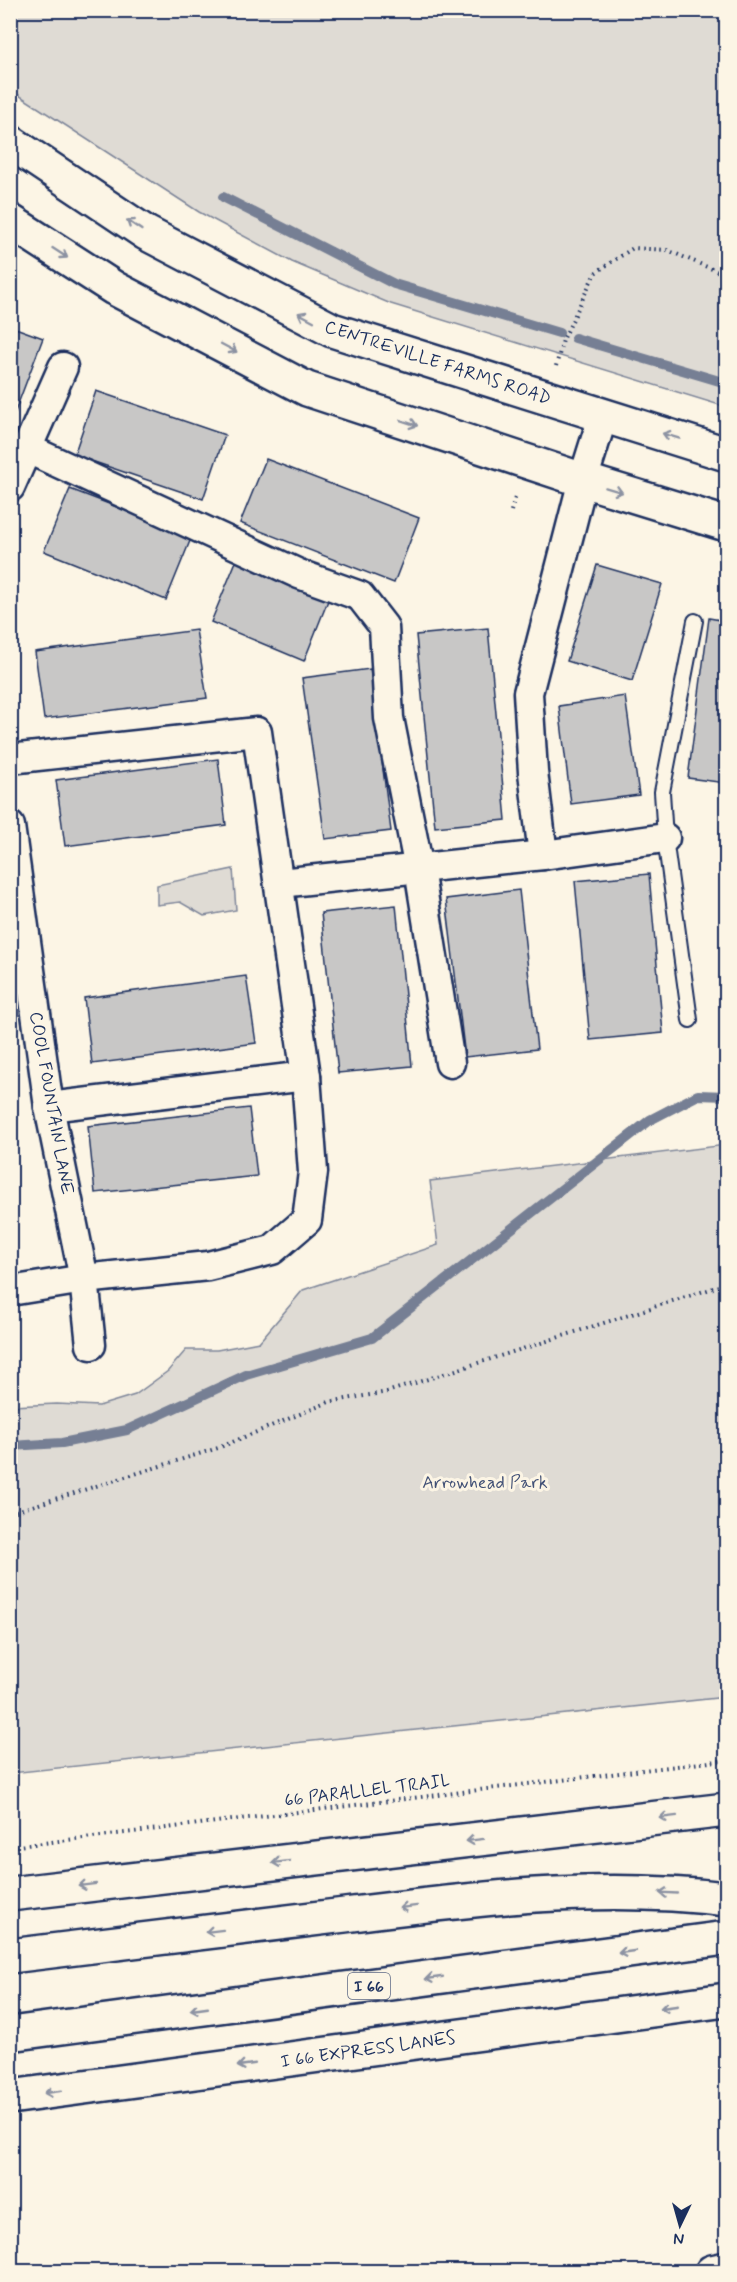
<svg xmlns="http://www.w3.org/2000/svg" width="737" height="2282" viewBox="0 0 737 2282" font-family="Mynerve,sans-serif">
	<rect width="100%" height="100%" fill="#fcf5e5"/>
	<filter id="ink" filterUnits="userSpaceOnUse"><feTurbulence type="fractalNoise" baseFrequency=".0167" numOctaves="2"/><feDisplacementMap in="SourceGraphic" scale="12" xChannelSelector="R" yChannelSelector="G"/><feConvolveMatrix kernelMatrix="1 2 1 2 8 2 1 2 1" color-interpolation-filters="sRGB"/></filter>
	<g filter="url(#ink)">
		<g fill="#dfdbd4" stroke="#7d8599" stroke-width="1.5">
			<path d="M 10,11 L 726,11 L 726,407 L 391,304 L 292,262 L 199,212 L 11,90 Z"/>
			<path d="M 233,869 L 236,910 L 204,916 L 180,902 L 157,905 L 157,885 Z"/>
			<path d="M 726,1145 L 726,1697 L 11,1773 L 11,1406 L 57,1404 L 99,1406 L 135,1395 L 168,1371 L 186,1350 L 217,1350 L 259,1342 L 303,1290 L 438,1245 L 430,1181 Z"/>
		</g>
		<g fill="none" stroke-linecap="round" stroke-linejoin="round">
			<g stroke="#767f94" stroke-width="10">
				<path d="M 223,197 L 394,284 L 559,333"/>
				<path d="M 575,338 L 726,383"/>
				<path d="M 10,1446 L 62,1443 L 127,1430 L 246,1375 L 372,1338 L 650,1120 L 698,1095 L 726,1096"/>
			</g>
		</g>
		<g fill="#c8c7c6" stroke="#1b2f5e" stroke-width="1.5">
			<path d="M 10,326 L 43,338 L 10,425 Z"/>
			<path d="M 96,391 L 225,435 L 203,499 L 74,455 Z"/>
			<path d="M 266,459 L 419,518 L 394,583 L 240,523 Z"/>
			<path d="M 70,489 L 192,536 L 166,600 L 44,551 Z"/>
			<path d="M 237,559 L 329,598 L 304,661 L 211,622 Z"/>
			<path d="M 597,565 L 662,584 L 632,681 L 567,661 Z"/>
			<path d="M 709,618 L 726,621 L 726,783 L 688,778 Z"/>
			<path d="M 488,628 L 506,820 L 435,827 L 416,635 Z"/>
			<path d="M 196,630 L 207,698 L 44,719 L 35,652 Z"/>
			<path d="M 370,669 L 391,831 L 325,839 L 302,678 Z"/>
			<path d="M 625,696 L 639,795 L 571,804 L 559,706 Z"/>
			<path d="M 218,759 L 226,825 L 65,846 L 56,780 Z"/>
			<path d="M 649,874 L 663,1033 L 590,1040 L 575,881 Z"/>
			<path d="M 519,890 L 537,1049 L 465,1057 L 446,899 Z"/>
			<path d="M 396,905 L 412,1066 L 338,1073 L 321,913 Z"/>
			<path d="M 246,976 L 256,1043 L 92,1064 L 84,998 Z"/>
			<path d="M 249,1108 L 257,1176 L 95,1193 L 88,1126 Z"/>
		</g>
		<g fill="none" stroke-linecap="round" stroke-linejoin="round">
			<defs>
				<path id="service" d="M 690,1020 L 665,838 L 662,792 L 695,621"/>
				<g id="minor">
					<path d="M 28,449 L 299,574 L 360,596 L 384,627 L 389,718 L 419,869 L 450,1063"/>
					<path d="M 10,487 L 63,367"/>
					<path d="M 10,759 L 257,732 L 306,1076 L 313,1172 L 307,1220 L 272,1250 L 208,1266 L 84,1279 L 10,1291"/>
					<path d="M 10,826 L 49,1107 L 84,1279 L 91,1345"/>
					<path d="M 543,855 L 533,772 L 528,693 L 583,480 L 603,416"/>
					<path d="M 280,883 L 543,855 L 665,838"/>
					<path d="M 49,1107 L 306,1076"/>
				</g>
				<g id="tertiary">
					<path d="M 10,142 L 146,233 L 332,330 L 726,454"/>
					<path d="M 10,221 L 114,288 L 307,389 L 583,480 L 726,524"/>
				</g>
				<g id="motorway">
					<path d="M 10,1894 L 726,1810"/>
					<path d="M 10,1956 C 122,1942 234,1928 345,1915 C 471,1899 600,1883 726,1899"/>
					<path d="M 10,2034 L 726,1938"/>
					<path d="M 10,2097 L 726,2000"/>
					<path d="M 712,2272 L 726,2269"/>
				</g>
			</defs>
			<use href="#service" stroke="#1b2f5e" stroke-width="18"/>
			<use href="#minor" stroke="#1b2f5e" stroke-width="33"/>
			<use href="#tertiary" stroke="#1b2f5e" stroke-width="38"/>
			<use href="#motorway" stroke="#1b2f5e" stroke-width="38"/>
			<g stroke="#1b2f5e" stroke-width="4" stroke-dasharray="1.5 4.5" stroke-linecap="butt">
				<path d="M 556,366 L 563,340 L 595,273 L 633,248 L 667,250 L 726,275"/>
				<path d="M 511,511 L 516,494"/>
				<path d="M 10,1513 L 218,1448 L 329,1402 L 387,1392 L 726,1284"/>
				<path d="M 10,1847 L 726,1760"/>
			</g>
			<use href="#service" stroke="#fcf5e5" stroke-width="14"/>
			<use href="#minor" stroke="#fcf5e5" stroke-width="28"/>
			<use href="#tertiary" stroke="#fcf5e5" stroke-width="33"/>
			<use href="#motorway" stroke="#fcf5e5" stroke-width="33"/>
		</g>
		<defs><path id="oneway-shaft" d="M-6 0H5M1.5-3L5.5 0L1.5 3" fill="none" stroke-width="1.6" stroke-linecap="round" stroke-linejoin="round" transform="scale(1.5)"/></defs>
		<g stroke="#8c92a2">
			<use href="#oneway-shaft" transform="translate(134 225) rotate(-146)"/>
			<use href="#oneway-shaft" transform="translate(60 253) rotate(33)"/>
			<use href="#oneway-shaft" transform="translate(306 317) rotate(-152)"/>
			<use href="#oneway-shaft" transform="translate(229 348) rotate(28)"/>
			<use href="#oneway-shaft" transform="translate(409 423) rotate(18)"/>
			<use href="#oneway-shaft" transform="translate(671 436) rotate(-163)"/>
			<use href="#oneway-shaft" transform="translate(614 490) rotate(17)"/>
			<use href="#oneway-shaft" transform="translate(668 1817) rotate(173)"/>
			<use href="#oneway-shaft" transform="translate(475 1840) rotate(173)"/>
			<use href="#oneway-shaft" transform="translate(281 1862) rotate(173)"/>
			<use href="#oneway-shaft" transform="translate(87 1885) rotate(173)"/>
			<use href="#oneway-shaft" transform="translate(668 1893) rotate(-177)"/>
			<use href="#oneway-shaft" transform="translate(408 1907) rotate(173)"/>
			<use href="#oneway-shaft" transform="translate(214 1931) rotate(173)"/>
			<use href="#oneway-shaft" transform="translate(627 1952) rotate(172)"/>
			<use href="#oneway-shaft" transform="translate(434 1978) rotate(172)"/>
			<use href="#oneway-shaft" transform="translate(669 2007) rotate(172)"/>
			<use href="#oneway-shaft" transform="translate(199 2009) rotate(172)"/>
			<use href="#oneway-shaft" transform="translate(246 2065) rotate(172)"/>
			<use href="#oneway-shaft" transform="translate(53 2092) rotate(172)"/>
		</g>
	</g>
	<g text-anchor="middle" stroke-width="6" stroke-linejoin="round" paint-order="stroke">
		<rect fill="#fcf5e5" stroke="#5e6a86" stroke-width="1.5" x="348" y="1973" width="42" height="26" rx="4.5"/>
		<g font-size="16" font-weight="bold" fill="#1b2f5e">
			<text x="369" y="1992">I 66</text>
		</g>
		<g font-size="18" fill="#1b2f5e" stroke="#fcf5e5">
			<text transform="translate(438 362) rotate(18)" y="6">CENTREVILLE FARMS ROAD</text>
			<text transform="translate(52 1103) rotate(80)" y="6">COOL FOUNTAIN LANE</text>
			<text transform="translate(367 1790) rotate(-7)" y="6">66 PARALLEL TRAIL</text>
			<text transform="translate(368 2049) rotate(-8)" y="6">I 66 EXPRESS LANES</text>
		</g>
		<g font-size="18" fill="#425176" stroke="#fcf5e5">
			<text x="485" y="1488">Arrowhead Park</text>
		</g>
	</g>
	<rect width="737" height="2282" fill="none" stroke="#fcf5e5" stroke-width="36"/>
	<rect x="18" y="18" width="701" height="2246" fill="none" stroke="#1b2f5e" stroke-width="2" filter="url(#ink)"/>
	<g transform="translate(680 2225) rotate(185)" stroke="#fcf5e5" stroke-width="4.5" paint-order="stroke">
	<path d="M0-4.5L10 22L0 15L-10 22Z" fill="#1b2f5e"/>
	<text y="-9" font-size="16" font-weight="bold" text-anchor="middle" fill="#1b2f5e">N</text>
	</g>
</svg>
